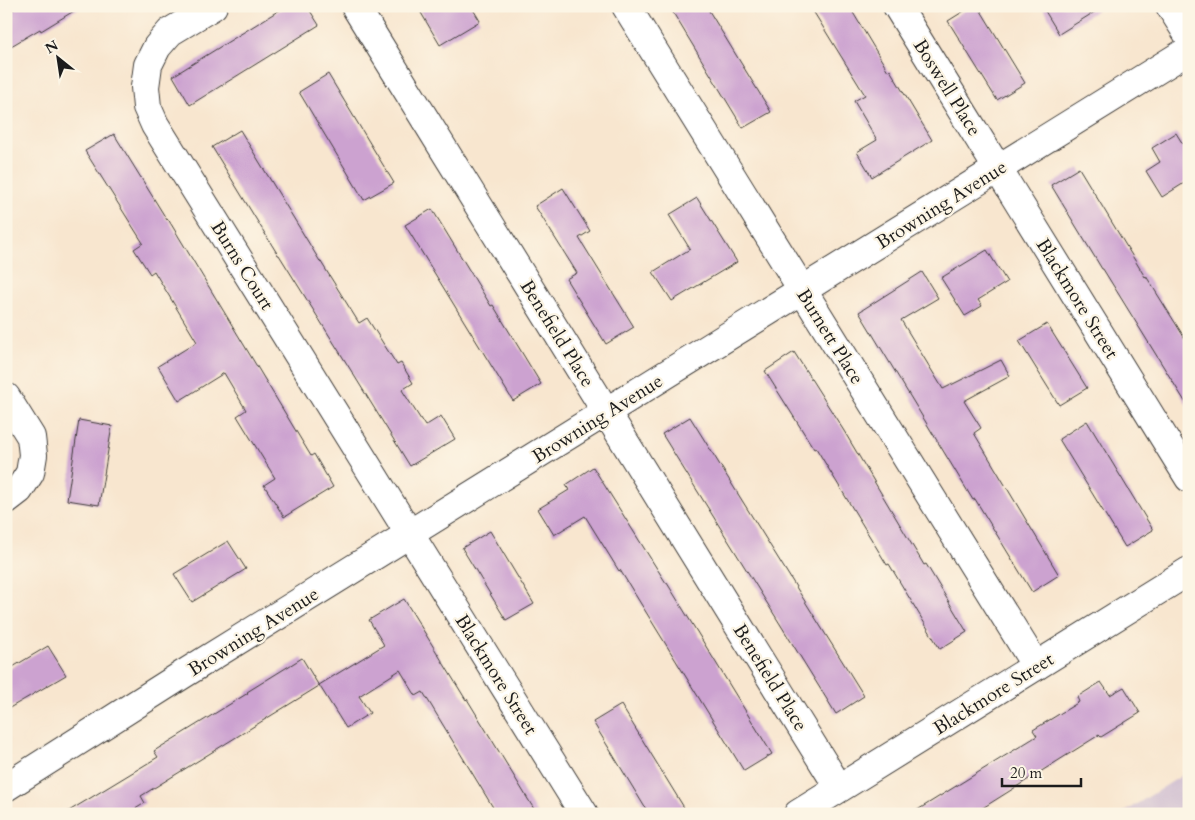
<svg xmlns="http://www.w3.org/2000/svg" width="1195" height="820" viewBox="0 0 1195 820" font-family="Cardo,serif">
	<rect width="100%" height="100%" fill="#fcf5e5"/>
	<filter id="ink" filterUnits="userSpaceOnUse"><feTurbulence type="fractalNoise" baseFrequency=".02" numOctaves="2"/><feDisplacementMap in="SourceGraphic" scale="10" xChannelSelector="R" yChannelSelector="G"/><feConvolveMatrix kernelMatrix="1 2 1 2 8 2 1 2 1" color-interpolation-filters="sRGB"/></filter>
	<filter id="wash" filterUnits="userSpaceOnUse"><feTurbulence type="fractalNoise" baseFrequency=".0096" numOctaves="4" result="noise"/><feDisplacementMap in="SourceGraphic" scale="20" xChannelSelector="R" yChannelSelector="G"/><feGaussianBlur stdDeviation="1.12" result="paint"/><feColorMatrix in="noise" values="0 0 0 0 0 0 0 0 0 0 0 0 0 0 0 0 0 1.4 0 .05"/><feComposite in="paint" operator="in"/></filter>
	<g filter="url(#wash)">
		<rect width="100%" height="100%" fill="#f8e6cf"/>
		<path fill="#cfbdd0" d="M 1189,771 L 1189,814 L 1121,814 Z"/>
		<g id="blocks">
			<g fill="#cca2d0">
				<path d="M 19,6 L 82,6 L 41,31 L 40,29 L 6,49 L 6,14 Z"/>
				<path d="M 286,6 L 307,6 L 319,25 L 190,105 L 173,76 Z"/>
				<path d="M 417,6 L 471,6 L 480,21 L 440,45 Z"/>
				<path d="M 669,6 L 706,6 L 771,112 L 743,128 Z"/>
				<path d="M 810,6 L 849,6 L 888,71 L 890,70 L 932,140 L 872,177 L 857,152 L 877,140 L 854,101 L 865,95 Z"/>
				<path d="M 972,6 L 978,6 L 1025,83 L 997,100 L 948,21 Z"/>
				<path d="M 1042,6 L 1104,6 L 1059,34 Z"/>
				<path d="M 328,74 L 394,183 L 364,200 L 299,92 Z"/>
				<path d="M 240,130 L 321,263 L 321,262 L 359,323 L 367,318 L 397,365 L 401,363 L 413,383 L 402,390 L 425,426 L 441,416 L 455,439 L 410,466 L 347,364 L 279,255 L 278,255 L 212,147 Z"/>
				<path d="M 1176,133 L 1189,154 L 1189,180 L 1162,197 L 1146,171 L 1160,162 L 1152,148 Z"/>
				<path d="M 114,134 L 167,220 L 168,219 L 311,456 L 314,454 L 333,487 L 284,517 L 264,485 L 275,478 L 237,416 L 246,410 L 224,373 L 179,401 L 158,366 L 197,342 L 154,271 L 150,274 L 134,249 L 143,243 L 85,151 Z"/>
				<path d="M 1079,168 L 1145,277 L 1146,276 L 1189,345 L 1189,408 L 1103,269 L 1102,269 L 1051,185 Z"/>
				<path d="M 563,188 L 590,231 L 579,238 L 634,327 L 606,344 L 566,279 L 577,273 L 535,206 Z"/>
				<path d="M 697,198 L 737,262 L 672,301 L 653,272 L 690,249 L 669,215 Z"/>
				<path d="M 432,209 L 491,306 L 493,305 L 541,384 L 513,401 L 405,225 Z"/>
				<path d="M 987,250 L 1007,282 L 978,300 L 982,306 L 965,316 L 941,278 Z"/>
				<path d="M 922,272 L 938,298 L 901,320 L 943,389 L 1001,360 L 1010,376 L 964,401 L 981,428 L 974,433 L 1059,575 L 1032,592 L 975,499 L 973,500 L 859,312 Z"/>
				<path d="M 1047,324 L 1087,388 L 1059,405 L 1019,341 Z"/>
				<path d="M 794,352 L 844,431 L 924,565 L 926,564 L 967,632 L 940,649 L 889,564 L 887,565 L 816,448 L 814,449 L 765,371 Z"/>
				<path d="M 690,417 L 864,696 L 836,714 L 662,434 Z"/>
				<path d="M 79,420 L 112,426 L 99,505 L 67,500 Z"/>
				<path d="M 1087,421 L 1153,530 L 1125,547 L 1059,439 Z"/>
				<path d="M 593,467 L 666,583 L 667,583 L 772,754 L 744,771 L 620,570 L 619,571 L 585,516 L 554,535 L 538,509 L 569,490 L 566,485 Z"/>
				<path d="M 490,531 L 534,604 L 506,620 L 462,548 Z"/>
				<path d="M 228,541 L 246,569 L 192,602 L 174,574 Z"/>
				<path d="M 404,599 L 466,700 L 467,699 L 537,814 L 497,814 L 423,692 L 416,696 L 400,670 L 359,696 L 370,713 L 346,728 L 319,685 L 384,645 L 369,620 Z"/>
				<path d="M 48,646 L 66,675 L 6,710 L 6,671 Z"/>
				<path d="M 302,658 L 319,686 L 141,796 L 145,803 L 127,814 L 64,814 L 158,757 L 154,751 L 248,693 L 247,692 Z"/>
				<path d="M 1101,682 L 1110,695 L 1124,687 L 1140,713 L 1101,737 L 1099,735 L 973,814 L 911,814 L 1037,736 L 1033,730 L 1079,702 L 1077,697 Z"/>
				<path d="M 621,705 L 688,814 L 649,814 L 593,722 Z"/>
			</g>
		</g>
	</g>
	<g filter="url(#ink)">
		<use href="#blocks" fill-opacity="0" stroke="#3d3a37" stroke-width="1"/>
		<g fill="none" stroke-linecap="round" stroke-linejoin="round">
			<defs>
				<g id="street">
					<path d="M 213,6 L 170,32 L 157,47 L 148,65 L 145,87 L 147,107 L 155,125 L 584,814"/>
					<path d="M 355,6 L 839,788"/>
					<path d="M 626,6 L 1036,666"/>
					<path d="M 897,6 L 1189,478"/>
					<path d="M 1170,6 L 1189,36"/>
					<path d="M 6,397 L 31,437 L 33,455 L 30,473 L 19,490 L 6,500"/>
					<path d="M 6,787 L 182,675 L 1189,50"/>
					<path d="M 798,814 L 1189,571"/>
				</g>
			</defs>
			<use href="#street" stroke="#3d3a37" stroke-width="30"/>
			<use href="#street" stroke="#fff" stroke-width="28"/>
		</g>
	</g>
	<g text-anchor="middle" stroke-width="4.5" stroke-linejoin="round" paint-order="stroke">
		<g font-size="19" fill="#1c1c1c" stroke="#fcf5e5">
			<text transform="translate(948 87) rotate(58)" y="7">Boswell Place</text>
			<text transform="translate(941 204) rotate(-32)" y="7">Browning Avenue</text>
			<text transform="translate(243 265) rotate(58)" y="7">Burns Court</text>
			<text transform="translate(1078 298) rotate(58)" y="7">Blackmore Street</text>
			<text transform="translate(558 333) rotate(58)" y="7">Benefield Place</text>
			<text transform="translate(831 336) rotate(58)" y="7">Burnett Place</text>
			<text transform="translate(597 418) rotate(-32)" y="7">Browning Avenue</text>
			<text transform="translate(253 631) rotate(-32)" y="7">Browning Avenue</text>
			<text transform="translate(497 674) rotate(58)" y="7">Blackmore Street</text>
			<text transform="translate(771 677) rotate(58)" y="7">Benefield Place</text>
			<text transform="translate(993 693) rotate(-32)" y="7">Blackmore Street</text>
		</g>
	</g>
	<rect width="1195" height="820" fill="none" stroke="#fcf5e5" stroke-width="25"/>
	<g transform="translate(58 58) rotate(330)" stroke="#fcf5e5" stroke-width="4" paint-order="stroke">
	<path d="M0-4L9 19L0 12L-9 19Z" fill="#1c1c1c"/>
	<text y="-8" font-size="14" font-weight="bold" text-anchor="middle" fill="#1c1c1c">N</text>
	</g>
	<path d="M1002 778v8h79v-8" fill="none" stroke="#1c1c1c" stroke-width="2.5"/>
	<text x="1010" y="778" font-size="15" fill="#1c1c1c" stroke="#fcf5e5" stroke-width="4" paint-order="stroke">20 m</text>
</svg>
